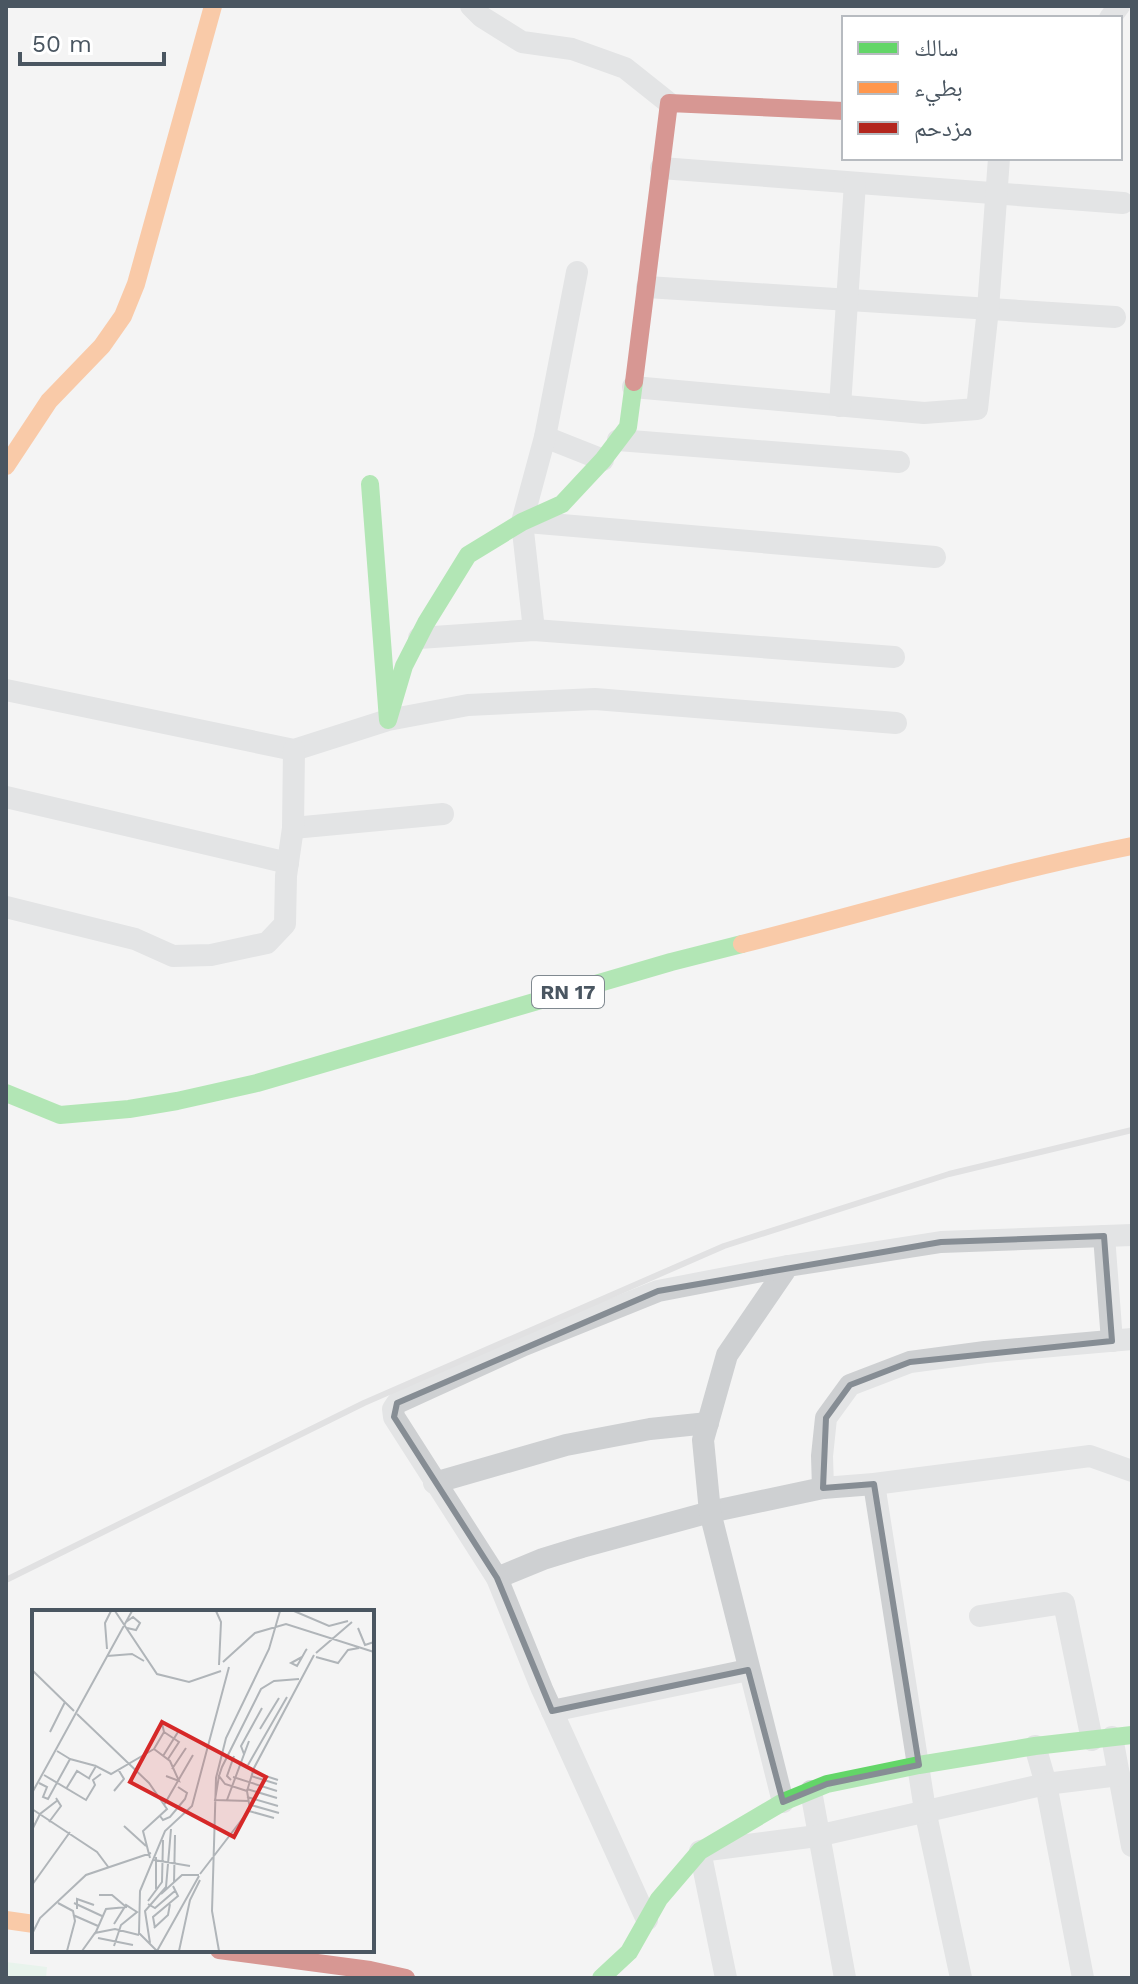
<svg xmlns="http://www.w3.org/2000/svg" width="1138" height="1984" viewBox="0 0 1138 1984" font-family="'Work Sans','Noto Naskh Arabic',sans-serif">
	<rect width="100%" height="100%" fill="#f4f4f4"/>
	<path fill="#d9f2e3" d="M 6,1962 L 47,1967 L 46,1978 L 6,1978 Z"/>
	<g fill="none" stroke-linecap="round" stroke-linejoin="round">
		<g stroke="#ced0d2" stroke-width="22">
			<path d="M 471,6 L 482,17 L 522,42 L 572,49 L 625,68 L 669,103"/>
			<path d="M 1110,18 L 1119,6"/>
			<path d="M 661,168 L 1123,203"/>
			<path d="M 647,287 L 1115,317"/>
			<path d="M 633,387 L 924,413 L 977,409 L 988,309 L 999,158"/>
			<path d="M 840,406 L 855,183"/>
			<path d="M 545,437 L 603,460"/>
			<path d="M 618,440 L 899,462"/>
			<path d="M 527,522 L 935,557"/>
			<path d="M 534,630 L 522,522 L 545,437 L 577,272"/>
			<path d="M 419,638 L 534,630 L 894,657"/>
			<path d="M 6,690 L 294,750 L 388,720 L 468,705 L 595,699 L 896,723"/>
			<path d="M 6,797 L 288,863"/>
			<path d="M 293,828 L 443,814"/>
			<path d="M 6,907 L 135,939 L 173,956 L 211,955 L 267,943 L 285,924 L 286,876 L 293,828 L 294,750"/>
			<path d="M 1104,1236 L 1112,1341"/>
			<path d="M 434,1483 L 566,1445 L 650,1429 L 708,1423"/>
			<path d="M 874,1484 L 925,1810 L 961,1978"/>
			<path d="M 823,1488 L 822,1456 L 826,1418 L 850,1385 L 910,1362 L 985,1352 L 1132,1339"/>
			<path d="M 497,1578 L 543,1559 L 582,1547 L 710,1512 L 823,1488 L 874,1484 L 1090,1456 L 1132,1471"/>
			<path d="M 980,1616 L 1064,1603 L 1092,1740"/>
			<path d="M 552,1711 L 748,1670"/>
			<path d="M 1112,1737 L 1132,1846"/>
			<path d="M 1035,1746 L 1046,1784 L 1083,1978"/>
			<path d="M 811,1791 L 845,1978"/>
			<path d="M 783,1802 L 710,1512 L 703,1440 L 727,1355 L 788,1266 L 941,1242 L 1132,1235"/>
			<path d="M 647,1920 L 542,1689 L 497,1578 L 394,1417 L 393,1409 L 397,1403 L 524,1345 L 658,1291 L 788,1266"/>
			<path d="M 726,1978 L 700,1851 L 817,1836 L 1046,1784 L 1119,1775"/>
		</g>
		<g stroke="#63d668" stroke-width="18">
			<path d="M 370,484 L 388,720 L 404,666 L 426,623 L 468,555 L 522,522 L 562,504 L 603,460 L 628,427 L 634,382"/>
			<path d="M 6,1093 L 60,1115 L 129,1109 L 177,1101 L 257,1083 L 671,962 L 742,944"/>
			<path d="M 601,1978 L 629,1952 L 659,1899 L 700,1851 L 783,1802 L 827,1784 L 919,1765 L 1035,1746 L 1132,1735"/>
		</g>
		<g stroke="#ff974d" stroke-width="18">
			<path d="M 6,466 L 49,401 L 102,346 L 123,316 L 136,284 L 213,6"/>
			<path d="M 742,944 C 872,911 1001,872 1132,846"/>
			<path d="M 6,1920 L 34,1924"/>
		</g>
		<g stroke="#b3261e" stroke-width="18">
			<path d="M 634,382 L 669,103 L 844,111"/>
			<path d="M 219,1950 L 370,1970 L 406,1978"/>
		</g>
		<path stroke="#c9cacc" stroke-width="6" d="M 6,1580 L 364,1403 L 724,1246 L 949,1174 L 1132,1130"/>
	</g>
	<path d="M0 0H1138V1984H0ZM 1104,1236 L 1112,1341 L 910,1362 L 850,1385 L 826,1418 L 823,1488 L 874,1484 L 919,1765 L 827,1784 L 783,1802 L 748,1670 L 552,1711 L 497,1578 L 394,1417 L 397,1403 L 658,1291 L 941,1242 Z" fill="#f4f4f4" fill-opacity=".55" fill-rule="evenodd"/>
	<path fill="none" stroke="#868d94" stroke-width="6" stroke-linejoin="round" d="M 1104,1236 L 1112,1341 L 910,1362 L 850,1385 L 826,1418 L 823,1488 L 874,1484 L 919,1765 L 827,1784 L 783,1802 L 748,1670 L 552,1711 L 497,1578 L 394,1417 L 397,1403 L 658,1291 L 941,1242 Z"/>
	<g text-anchor="middle" stroke-width="6" stroke-linejoin="round" paint-order="stroke">
		<rect fill="#fff" stroke="#808990" stroke-width="2" x="532" y="976" width="72" height="32" rx="6"/>
		<g font-size="20" font-weight="bold" fill="#4a5661">
			<text x="568" y="999">RN 17</text>
		</g>
	</g>
	<g transform="translate(32 1610)">
		<rect width="342" height="342" fill="#f4f4f4"/>
		<path fill="none" stroke="#b0b5b9" stroke-width="2" d="M 83,1 L 125,64 L 157,72 L 189,61M 184,1 L 189,12 L 187,55M 262,1 L 297,16 L 316,11M 94,12 L 101,7 L 108,13 L 104,20 L 95,18M 326,18 L 333,35 L 342,32M 75,39 L 73,13 L 79,1M 284,43 L 320,12M 75,46 L 100,44 L 112,51M 270,47 L 259,53 L 265,56 L 269,49 L 274,40 L 275,39M 284,47 L 306,53 L 316,40 L 327,38M 191,52 L 223,23 L 254,14 L 342,42M 0,60 L 42,101M 45,104 L 117,173 L 135,199 L 111,221 L 118,248M 130,113 L 132,122 L 147,132 L 136,149M 228,119 L 247,88M 18,122 L 33,92M 132,122 L 122,139 L 138,151 L 147,171 L 134,166M 212,144 L 209,136 L 230,98M 131,146 L 146,122M 38,149 L 64,156M 216,155 L 255,87M 140,159 L 154,138M 221,162 L 246,170M 12,165 L 54,190 L 63,175 L 61,170 L 69,164M 187,166 L 183,190 L 217,191M 219,166 L 245,174M 201,167 L 245,181M 57,168 L 64,156 L 79,164 L 122,139M 199,170 L 195,166 L 202,146M 7,173 L 15,177 L 11,187 L 16,189 L 38,149 L 25,141M 34,179 L 45,161 L 58,169M 215,179 L 245,188M 82,181 L 92,169 L 86,159M 215,181 L 193,174 L 187,166 L 190,157 L 229,79 L 242,71 L 267,69M 0,183 L 100,1M 215,187 L 246,196M 195,190 L 217,131M 132,195 L 161,145M 219,195 L 247,203M 0,199 L 65,242 L 77,258M 217,201 L 242,208M 128,206 L 131,210 L 138,207 L 153,189 L 155,183 L 146,177M 17,212 L 29,196 L 24,188M 92,216 L 114,236M 0,220 L 8,204 L 26,190M 122,250 L 158,256M 168,264 L 218,199 L 215,181 L 222,158 L 282,45M 142,273 L 143,225M 0,275 L 38,222M 124,279 L 124,247M 129,284 L 150,265 L 167,265M 67,285 L 80,285 L 93,296M 116,291 L 130,272 L 131,230M 26,293 L 41,301 L 43,311 L 35,341M 42,293 L 70,306M 116,294 L 123,298 L 144,280M 45,299 L 45,289 L 62,295M 41,305 L 66,316M 122,318 L 136,305 L 138,294M 123,318 L 121,307 L 146,286 L 141,276M 0,324 L 8,308 L 54,265 L 119,243M 63,324 L 74,299 L 95,297M 66,328 L 101,335M 118,333 L 113,301 L 134,277 L 139,219M 82,336 L 89,315 L 105,302 L 94,295 L 82,314M 50,341 L 63,323 L 83,319 L 107,325M 125,341 L 167,266M 125,341 L 107,323 L 108,281 L 133,221 L 160,196 L 197,57M 147,341 L 158,290 L 168,270M 187,341 L 180,301 L 184,168 L 194,128 L 237,39 L 248,1"/>
		<path fill="#d62828" fill-opacity="0.15" stroke="#d62828" stroke-width="4" d="M 130,112 L 234,167 L 202,227 L 98,172 Z"/>
		<rect width="342" height="342" fill="none" stroke="#4a5661" stroke-width="4"/>
	</g>
	<rect width="1138" height="1984" fill="none" stroke="#4a5661" stroke-width="16"/>
	<rect x="842" y="16" width="280" height="144" fill="#ffffff" stroke="#b7bbc0" stroke-width="2"/>
	<rect x="858" y="42" width="40" height="12" fill="#63d668" stroke="#b7bbc0" stroke-width="2"/>
	<text x="914" y="56" font-size="24" fill="#4a5661">سالك</text>
	<rect x="858" y="82" width="40" height="12" fill="#ff974d" stroke="#b7bbc0" stroke-width="2"/>
	<text x="914" y="96" font-size="24" fill="#4a5661">بطيء</text>
	<rect x="858" y="122" width="40" height="12" fill="#b3261e" stroke="#b7bbc0" stroke-width="2"/>
	<text x="914" y="136" font-size="24" fill="#4a5661">مزدحم</text>
	<path d="M20 52v12h144v-12" fill="none" stroke="#4a5661" stroke-width="4"/>
	<text x="32" y="52" font-size="24" fill="#4a5661" stroke="#ffffff" stroke-width="6" paint-order="stroke">50 m</text>
</svg>
